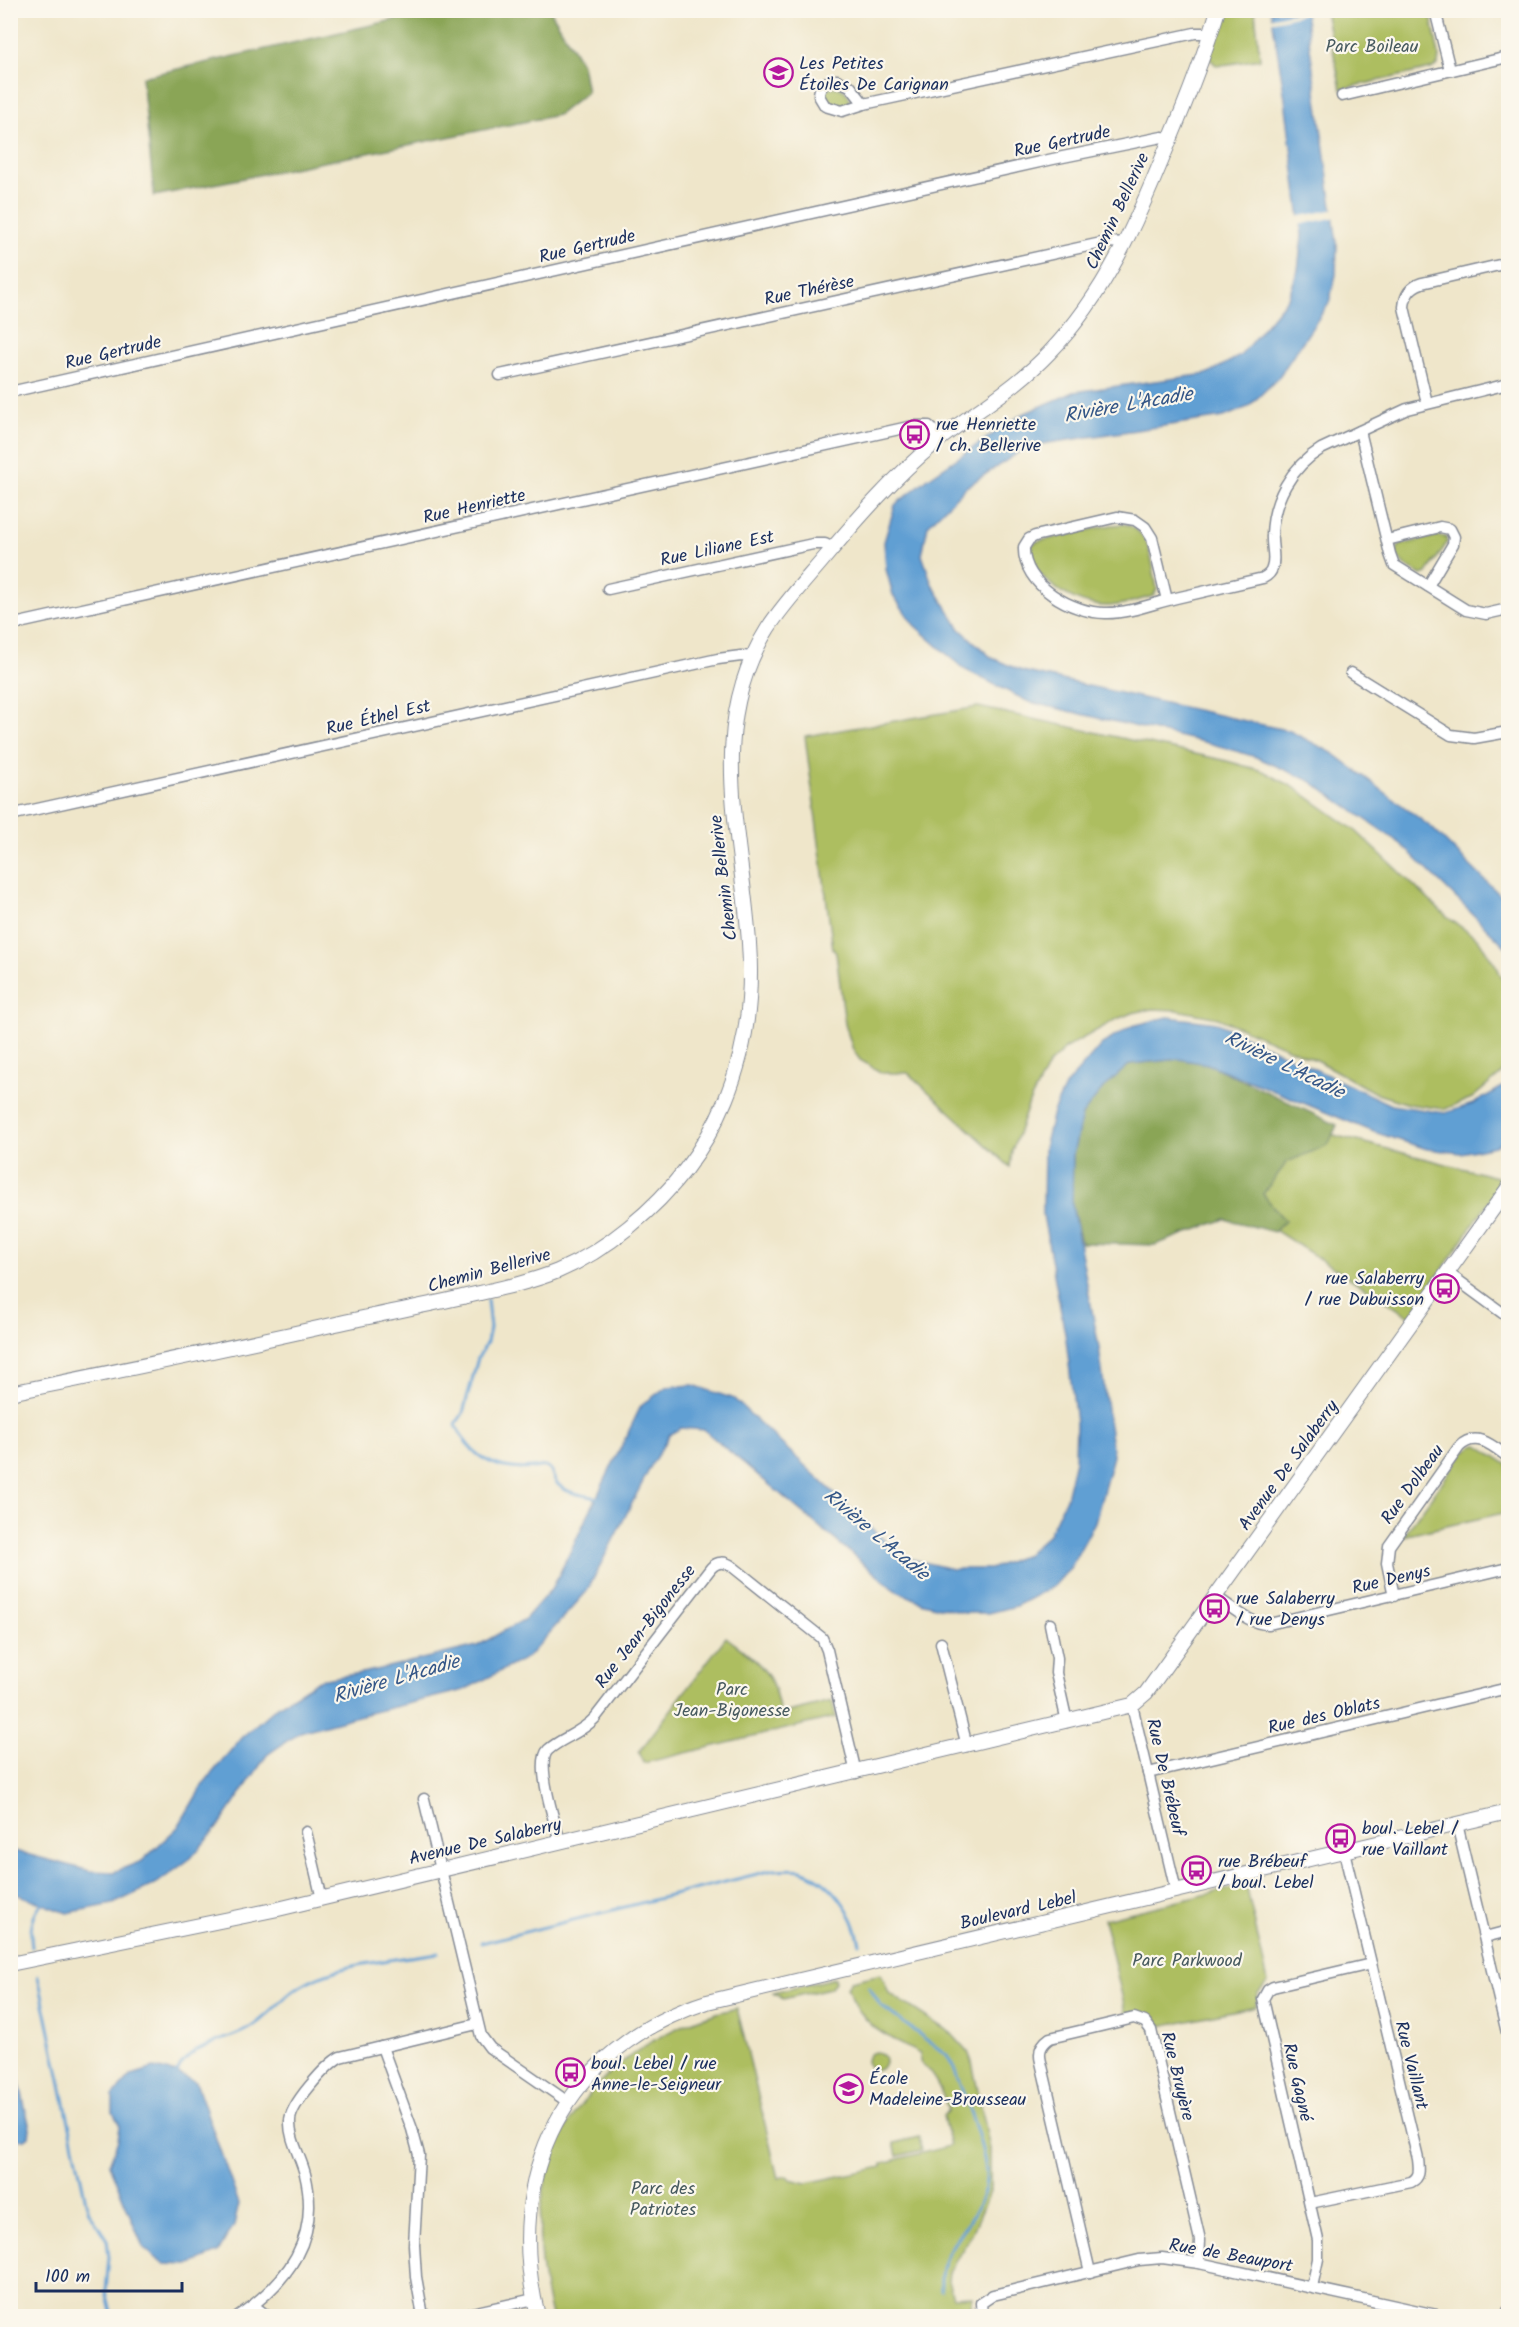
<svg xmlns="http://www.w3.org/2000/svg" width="1519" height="2327" viewBox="0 0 1519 2327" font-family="Kalam,sans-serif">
	<rect width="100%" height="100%" fill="#fbf7ec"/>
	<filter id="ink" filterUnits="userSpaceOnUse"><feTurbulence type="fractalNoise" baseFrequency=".0167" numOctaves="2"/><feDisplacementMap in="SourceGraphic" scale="12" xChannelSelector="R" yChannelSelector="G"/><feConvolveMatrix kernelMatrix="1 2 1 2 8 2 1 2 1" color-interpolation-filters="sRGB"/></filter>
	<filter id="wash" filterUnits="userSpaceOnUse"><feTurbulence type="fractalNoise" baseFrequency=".008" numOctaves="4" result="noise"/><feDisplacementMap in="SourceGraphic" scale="24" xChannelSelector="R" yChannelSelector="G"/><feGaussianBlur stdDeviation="1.35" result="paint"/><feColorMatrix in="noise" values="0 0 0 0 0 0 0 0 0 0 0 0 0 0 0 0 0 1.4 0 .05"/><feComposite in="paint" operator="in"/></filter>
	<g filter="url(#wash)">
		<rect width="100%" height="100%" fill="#efe6ca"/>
		<g fill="#adbe61" stroke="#647660" stroke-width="1.5">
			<path d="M 1224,11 L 1255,11 L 1260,59 L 1217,66 L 1209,58 Z"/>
			<path d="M 1325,11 L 1430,11 L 1439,55 L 1438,65 L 1431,69 L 1341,89 Z"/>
			<path d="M 832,87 C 842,86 850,93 850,103 C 840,107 833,106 825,98 C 825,92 826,89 832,87 Z"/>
			<path d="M 1125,524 C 1152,532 1152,565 1157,589 L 1153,596 C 1138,600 1122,606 1107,606 C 1078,607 1030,580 1030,548 L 1035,542 L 1111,525 Z"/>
			<path d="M 1437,536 L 1446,537 L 1447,543 L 1427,573 L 1421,575 C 1410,568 1398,564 1396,550 L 1400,545 Z"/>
			<path d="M 978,707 L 1223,760 L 1263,771 L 1295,788 L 1356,831 L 1447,917 L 1478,939 L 1497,967 L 1508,992 L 1508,1061 L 1501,1074 L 1472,1098 L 1445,1109 L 1409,1104 L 1377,1094 L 1318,1061 L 1218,1018 L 1177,1010 L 1152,1009 L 1132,1013 L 1117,1019 L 1067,1047 L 1049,1064 L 1029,1103 L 1012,1151 L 1010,1167 L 908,1073 L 882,1073 L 860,1060 L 853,1050 L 845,1024 L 836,953 L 833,949 L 805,736 Z"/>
			<path d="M 1299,1126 L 1504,1179 L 1410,1317 L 1245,1211 Z"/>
			<path d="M 1478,1445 L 1508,1465 L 1508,1512 L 1403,1536 L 1464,1452 L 1473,1446 Z"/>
			<path d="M 726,1637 C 742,1650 766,1665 773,1686 C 777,1695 778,1705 780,1714 L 832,1701 L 836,1717 L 644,1763 L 639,1752 Z"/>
			<path d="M 1246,1885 L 1268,1982 L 1258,1993 L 1256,2006 L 1156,2027 C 1150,2016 1139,2011 1126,2013 L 1104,1919 Z"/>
			<path d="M 881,1974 L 889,1993 L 951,2033 L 968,2052 L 972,2062 L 990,2149 L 990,2192 L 972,2234 L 949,2272 L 948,2281 L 953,2297 L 973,2296 L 971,2306 L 973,2316 L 551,2316 C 542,2280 537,2246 541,2208 C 552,2103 638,2029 737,2008 L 778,2178 L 787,2176 L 790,2179 L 807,2183 L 882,2167 L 882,2163 L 950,2146 L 943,2116 L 948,2110 C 942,2091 935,2076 920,2062 L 920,2054 C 884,2035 862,2027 847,1987 L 851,1981 Z"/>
			<path d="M 834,1978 L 835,1982 L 830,1988 L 783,1999 L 773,1993 Z"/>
			<circle cx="876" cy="2061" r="9"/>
			<path d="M 919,2137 L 922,2150 L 897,2156 L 894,2143 Z"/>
		</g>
		<g fill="#8aa557" stroke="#526a5a" stroke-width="1.5">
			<path d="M 550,10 L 582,64 L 587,92 L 558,115 L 154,196 L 142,77 L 433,11 Z"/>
			<path d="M 1179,1059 L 1208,1064 L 1337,1125 L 1328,1145 L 1287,1162 L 1263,1194 L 1285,1221 L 1274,1232 L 1225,1219 L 1155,1245 L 1081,1243 L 1071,1201 L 1073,1154 L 1082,1115 L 1104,1087 L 1130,1064 Z"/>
		</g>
		<g fill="#619fd3" stroke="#3e6798" stroke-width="1.5">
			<path d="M 1271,11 L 1305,11 L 1337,243 L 1336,275 L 1329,303 L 1278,378 L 1248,407 L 1224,417 L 1028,446 L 966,487 L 928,525 L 922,555 L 932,584 L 960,629 L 992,658 L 1022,671 L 1290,731 L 1334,754 L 1432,828 L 1504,899 L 1508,905 L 1508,949 L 1401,844 L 1310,781 L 1256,757 L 1212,744 L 1029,702 L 964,669 L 914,625 L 893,595 L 886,569 L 884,542 L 895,505 L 927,479 L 1021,415 L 1074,392 L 1207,374 L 1240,356 L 1288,298 L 1298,270 L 1302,236 L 1285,99 Z"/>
			<path d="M 1168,1017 L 1217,1023 L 1391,1105 L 1445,1113 L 1473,1104 L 1506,1085 L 1508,1082 L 1508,1138 L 1495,1146 L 1461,1153 L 1427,1149 L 1374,1132 L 1208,1064 L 1179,1059 L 1130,1064 L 1104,1087 L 1082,1115 L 1073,1154 L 1072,1205 L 1099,1347 L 1113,1456 L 1095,1522 L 1070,1568 L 1054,1586 L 1016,1606 L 989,1613 L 964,1613 L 924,1603 L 895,1590 L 704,1430 L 681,1428 L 670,1434 L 653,1462 L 587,1591 L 528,1657 L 464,1690 L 365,1714 L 300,1732 L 267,1755 L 221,1823 L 191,1858 L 157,1883 L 113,1904 L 67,1913 L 11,1892 L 11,1850 L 90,1871 L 114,1872 L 142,1861 L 178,1827 L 204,1783 L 241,1738 L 276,1707 L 319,1680 L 367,1672 L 477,1646 L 525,1619 L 553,1587 L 641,1406 L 666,1387 L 693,1385 L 734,1399 L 902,1557 L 952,1569 L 990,1569 L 1027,1554 L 1049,1534 L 1066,1498 L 1075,1460 L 1076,1423 L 1066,1339 L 1043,1215 L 1044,1148 L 1053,1112 L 1066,1085 L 1102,1044 L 1132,1026 Z"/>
			<path d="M 10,2042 L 30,2128 L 29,2136 L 25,2139 L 15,2140 L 11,2132 Z"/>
			<path d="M 154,2068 L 177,2073 L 196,2082 L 239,2204 L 234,2225 L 218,2253 L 189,2265 L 163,2264 L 143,2247 L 109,2164 L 118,2140 L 120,2126 L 113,2112 L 113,2096 L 132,2075 Z"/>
		</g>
		<g fill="#efe6ca">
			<path d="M 1308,10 L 1308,13 L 1270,22 L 1269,18 Z"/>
			<path d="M 1336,209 L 1337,217 L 1298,225 L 1296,217 Z"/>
		</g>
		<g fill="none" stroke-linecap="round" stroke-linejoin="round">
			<g stroke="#619fd3" stroke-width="3">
				<path d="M 487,1300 L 490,1328 L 487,1342 L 478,1358 L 463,1413 L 456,1424 C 457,1430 459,1431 462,1436 C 480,1467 513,1473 546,1466 C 553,1471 552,1476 556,1482 C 565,1494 584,1495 598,1498"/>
				<path d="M 481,1943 L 773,1870 C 782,1870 793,1868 801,1870 C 833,1881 854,1912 860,1944"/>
				<path d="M 32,1947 C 29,1927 32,1917 43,1901"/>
				<path d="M 38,1976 L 86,2202 L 89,2212 L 107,2240 L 109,2257 L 106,2291 L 112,2316"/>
				<path d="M 869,1987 L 881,2006 L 947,2055 L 954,2068 C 964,2097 988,2152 986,2180 C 985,2209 953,2237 944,2262 C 940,2271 941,2280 941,2290"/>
				<path d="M 177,2073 C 188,2045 224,2042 248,2029 C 266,2019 280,2000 297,1988 C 334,1963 395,1960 438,1953"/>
			</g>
		</g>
	</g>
	<g filter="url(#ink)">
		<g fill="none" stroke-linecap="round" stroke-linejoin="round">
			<defs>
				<g id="minor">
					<path d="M 1435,10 L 1450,70"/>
					<path d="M 837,80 L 850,86 L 864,104 L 842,111 L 825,106 L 819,96 C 819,85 827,80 837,80 Z"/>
					<path d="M 1342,96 L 1508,57"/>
					<path d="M 864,104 L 1195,33 L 1211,33"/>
					<path d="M 500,375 L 1106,242 L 1126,243"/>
					<path d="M 10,392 L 1053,159 L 1162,137 L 1171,138"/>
					<path d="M 1427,403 L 1404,307 C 1405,295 1410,287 1422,283 L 1508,263"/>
					<path d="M 1360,431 L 1390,554 L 1394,565 L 1466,610 L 1486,614 L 1508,609"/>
					<path d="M 1387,540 L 1440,527 L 1450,529 L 1454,537 L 1453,544 L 1428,586"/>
					<path d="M 608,589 L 813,544 L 825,544 L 833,548"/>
					<path d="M 1167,600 L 1152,538 L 1145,527 L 1135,520 L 1117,517 L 1035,536 L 1029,539 L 1024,547 C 1022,585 1073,614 1107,613 C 1130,613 1154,603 1176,598 L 1263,578 C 1267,576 1271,573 1272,568 C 1276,558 1271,546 1272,535 C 1273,500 1291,467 1321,449 L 1407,409 L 1508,384"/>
					<path d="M 10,625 L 913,426 L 929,426 L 941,438"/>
					<path d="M 1351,673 L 1451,735 L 1474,738 L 1508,732"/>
					<path d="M 10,815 L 718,659 L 741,656 L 753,657"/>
					<path d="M 1448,1273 L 1508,1317"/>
					<path d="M 1394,1596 L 1387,1563 L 1389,1546 L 1459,1447 C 1476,1430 1493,1446 1508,1457"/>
					<path d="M 1216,1597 C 1232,1607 1250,1625 1269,1624 L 1508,1568"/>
					<path d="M 1050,1624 L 1057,1658 L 1056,1673 L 1067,1722"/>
					<path d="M 941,1643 L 967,1746"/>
					<path d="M 1132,1705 L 1176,1891"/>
					<path d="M 1148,1773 L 1508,1688"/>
					<path d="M 424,1799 L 481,2036 L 490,2048 L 568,2102"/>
					<path d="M 1457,1824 L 1508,2037"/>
					<path d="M 306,1832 L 322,1899"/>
					<path d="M 560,1842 C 555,1823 535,1763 548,1750 C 561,1738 580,1734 595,1718 L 711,1568 C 717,1561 725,1561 733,1567 L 822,1638 L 827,1650 L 856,1773"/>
					<path d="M 1485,1937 L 1508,1931"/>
					<path d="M 382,2047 L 412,2129 L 419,2155 L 414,2245 L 416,2277 L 423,2316"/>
					<path d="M 1310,2203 L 1411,2182 C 1421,2177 1419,2169 1418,2159 L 1344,1851"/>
					<path d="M 1090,2272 L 1041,2062 C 1038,2051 1041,2044 1050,2038 L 1134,2018 L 1145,2022 L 1151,2030 L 1200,2240 L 1199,2263"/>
					<path d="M 1312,2287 L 1318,2259 L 1318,2240 L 1263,1999 L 1268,1990 L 1273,1987 L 1371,1964"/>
					<path d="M 254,2306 L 267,2316"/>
					<path d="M 10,2316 L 11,2316"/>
					<path d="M 238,2316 C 288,2282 321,2238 305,2174 C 301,2157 289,2139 290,2121 C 290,2105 326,2065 340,2057 L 477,2024"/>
					<path d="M 459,2316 L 534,2299"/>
					<path d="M 982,2316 L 981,2303 L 993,2295 L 1139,2260 L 1162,2258 L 1199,2263 L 1441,2316"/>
					<path d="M 1507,2316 L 1508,2310"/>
				</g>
				<g id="tertiary">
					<path d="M 10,1393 C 119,1371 228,1348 336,1324 C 377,1315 418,1307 458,1298 C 492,1290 526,1284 558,1271 C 584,1260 607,1245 629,1227 C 718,1155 757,1056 749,943 C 742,834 705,728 768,628 C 785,602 807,579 827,555 C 860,516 895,476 935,443 C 973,412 1015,389 1049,353 C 1106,294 1137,221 1167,147 C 1186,102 1204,57 1218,10"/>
					<path d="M 10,1964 L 278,1909 L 1132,1705 L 1146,1693 L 1508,1188"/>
					<path d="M 538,2316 C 502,2175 565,2047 707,2002 L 1508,1812"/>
				</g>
			</defs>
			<use href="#minor" stroke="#858a94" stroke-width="13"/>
			<use href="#tertiary" stroke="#858a94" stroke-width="16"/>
			<use href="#minor" stroke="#fff" stroke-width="10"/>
			<use href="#tertiary" stroke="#fff" stroke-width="14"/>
		</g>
	</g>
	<defs>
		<symbol id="school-ring" viewBox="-11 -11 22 22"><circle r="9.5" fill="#fbf7ec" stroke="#b5179e" stroke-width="1.5"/><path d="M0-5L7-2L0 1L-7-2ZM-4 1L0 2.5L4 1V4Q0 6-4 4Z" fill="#b5179e"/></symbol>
		<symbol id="bus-ring" viewBox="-11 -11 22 22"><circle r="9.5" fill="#fbf7ec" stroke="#b5179e" stroke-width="1.5"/><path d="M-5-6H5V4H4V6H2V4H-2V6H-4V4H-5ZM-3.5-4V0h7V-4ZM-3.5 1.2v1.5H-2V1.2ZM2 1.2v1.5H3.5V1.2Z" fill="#b5179e"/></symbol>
	</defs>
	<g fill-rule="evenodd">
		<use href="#school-ring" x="762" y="56" width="33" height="33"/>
		<use href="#bus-ring" x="898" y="418" width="33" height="33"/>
		<use href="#bus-ring" x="1428" y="1272" width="33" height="33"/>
		<use href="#bus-ring" x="1198" y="1592" width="33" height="33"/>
		<use href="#bus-ring" x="1324" y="1822" width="33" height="33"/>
		<use href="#bus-ring" x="1180" y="1854" width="33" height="33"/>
		<use href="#bus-ring" x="554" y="2056" width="33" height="33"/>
		<use href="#school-ring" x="832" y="2072" width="33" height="33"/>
	</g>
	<g text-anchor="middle" stroke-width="4.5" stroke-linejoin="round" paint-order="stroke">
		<g font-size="18" fill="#475a5f" stroke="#fbf7ec">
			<text x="1372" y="52">Parc Boileau</text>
			<text x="732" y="1695">Parc<tspan x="732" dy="21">Jean-Bigonesse</tspan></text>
			<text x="1187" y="1966">Parc Parkwood</text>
			<text x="663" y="2194">Parc des<tspan x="663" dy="21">Patriotes</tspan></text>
		</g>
		<g font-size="18" fill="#1b2f5e" stroke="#fbf7ec" text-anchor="start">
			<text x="799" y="69">Les Petites<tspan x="799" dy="21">Étoiles De Carignan</tspan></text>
			<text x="936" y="430">rue Henriette<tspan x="936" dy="21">/ ch. Bellerive</tspan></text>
			<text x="1424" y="1284" text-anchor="end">rue Salaberry<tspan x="1424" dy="21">/ rue Dubuisson</tspan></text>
			<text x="1236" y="1604">rue Salaberry<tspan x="1236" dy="21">/ rue Denys</tspan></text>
			<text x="1362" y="1834">boul. Lebel /<tspan x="1362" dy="21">rue Vaillant</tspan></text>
			<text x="1218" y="1867">rue Brébeuf<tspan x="1218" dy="21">/ boul. Lebel</tspan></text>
			<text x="591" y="2069">boul. Lebel / rue<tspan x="591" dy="21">Anne-le-Seigneur</tspan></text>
			<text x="869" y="2084">École<tspan x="869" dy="21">Madeleine-Brousseau</tspan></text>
		</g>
		<g font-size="18" fill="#1b2f5e" stroke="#fbf7ec">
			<text transform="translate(1062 141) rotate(-12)" y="6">Rue Gertrude</text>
			<text transform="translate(1117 211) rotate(-65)" y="6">Chemin Bellerive</text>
			<text transform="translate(587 246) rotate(-13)" y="6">Rue Gertrude</text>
			<text transform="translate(809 290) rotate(-12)" y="6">Rue Thérèse</text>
			<text transform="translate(113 352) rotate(-13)" y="6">Rue Gertrude</text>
			<text transform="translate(474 506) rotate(-13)" y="6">Rue Henriette</text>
			<text transform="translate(717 548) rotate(-12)" y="6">Rue Liliane Est</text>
			<text transform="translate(378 717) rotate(-13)" y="6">Rue Éthel Est</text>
			<text transform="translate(723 878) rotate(-97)" y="6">Chemin Bellerive</text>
			<text transform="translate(489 1270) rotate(-15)" y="6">Chemin Bellerive</text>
			<text transform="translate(1288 1465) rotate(-54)" y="6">Avenue De Salaberry</text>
			<text transform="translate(1412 1484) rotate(-54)" y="6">Rue Dolbeau</text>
			<text transform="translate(1391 1579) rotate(-13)" y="6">Rue Denys</text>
			<text transform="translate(645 1626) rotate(-52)" y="6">Rue Jean-Bigonesse</text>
			<text transform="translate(1324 1715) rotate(-13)" y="6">Rue des Oblats</text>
			<text transform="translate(1166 1777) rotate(77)" y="6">Rue De Brébeuf</text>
			<text transform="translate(485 1841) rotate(-13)" y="6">Avenue De Salaberry</text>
			<text transform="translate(1018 1910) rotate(-13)" y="6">Boulevard Lebel</text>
			<text transform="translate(1412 2065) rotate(76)" y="6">Rue Vaillant</text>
			<text transform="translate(1178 2076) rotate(76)" y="6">Rue Bruyère</text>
			<text transform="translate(1298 2082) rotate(77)" y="6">Rue Gagné</text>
			<text transform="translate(1231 2255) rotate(10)" y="6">Rue de Beauport</text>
		</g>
		<g font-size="20" font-style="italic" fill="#345687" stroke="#fbf7ec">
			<text transform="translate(1128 404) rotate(-10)" y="7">Rivière L'Acadie</text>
			<text transform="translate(1285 1064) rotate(26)" y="7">Rivière L'Acadie</text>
			<text transform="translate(877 1534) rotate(40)" y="7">Rivière L'Acadie</text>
			<text transform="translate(396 1678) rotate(-16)" y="7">Rivière L'Acadie</text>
		</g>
	</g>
	<rect width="1519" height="2327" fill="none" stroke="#fbf7ec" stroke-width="36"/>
	<path d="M36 2282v9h146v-9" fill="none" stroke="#1b2f5e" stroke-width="3"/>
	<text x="45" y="2282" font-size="18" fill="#1b2f5e" stroke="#fbf7ec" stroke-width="4.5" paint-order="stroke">100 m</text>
</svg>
